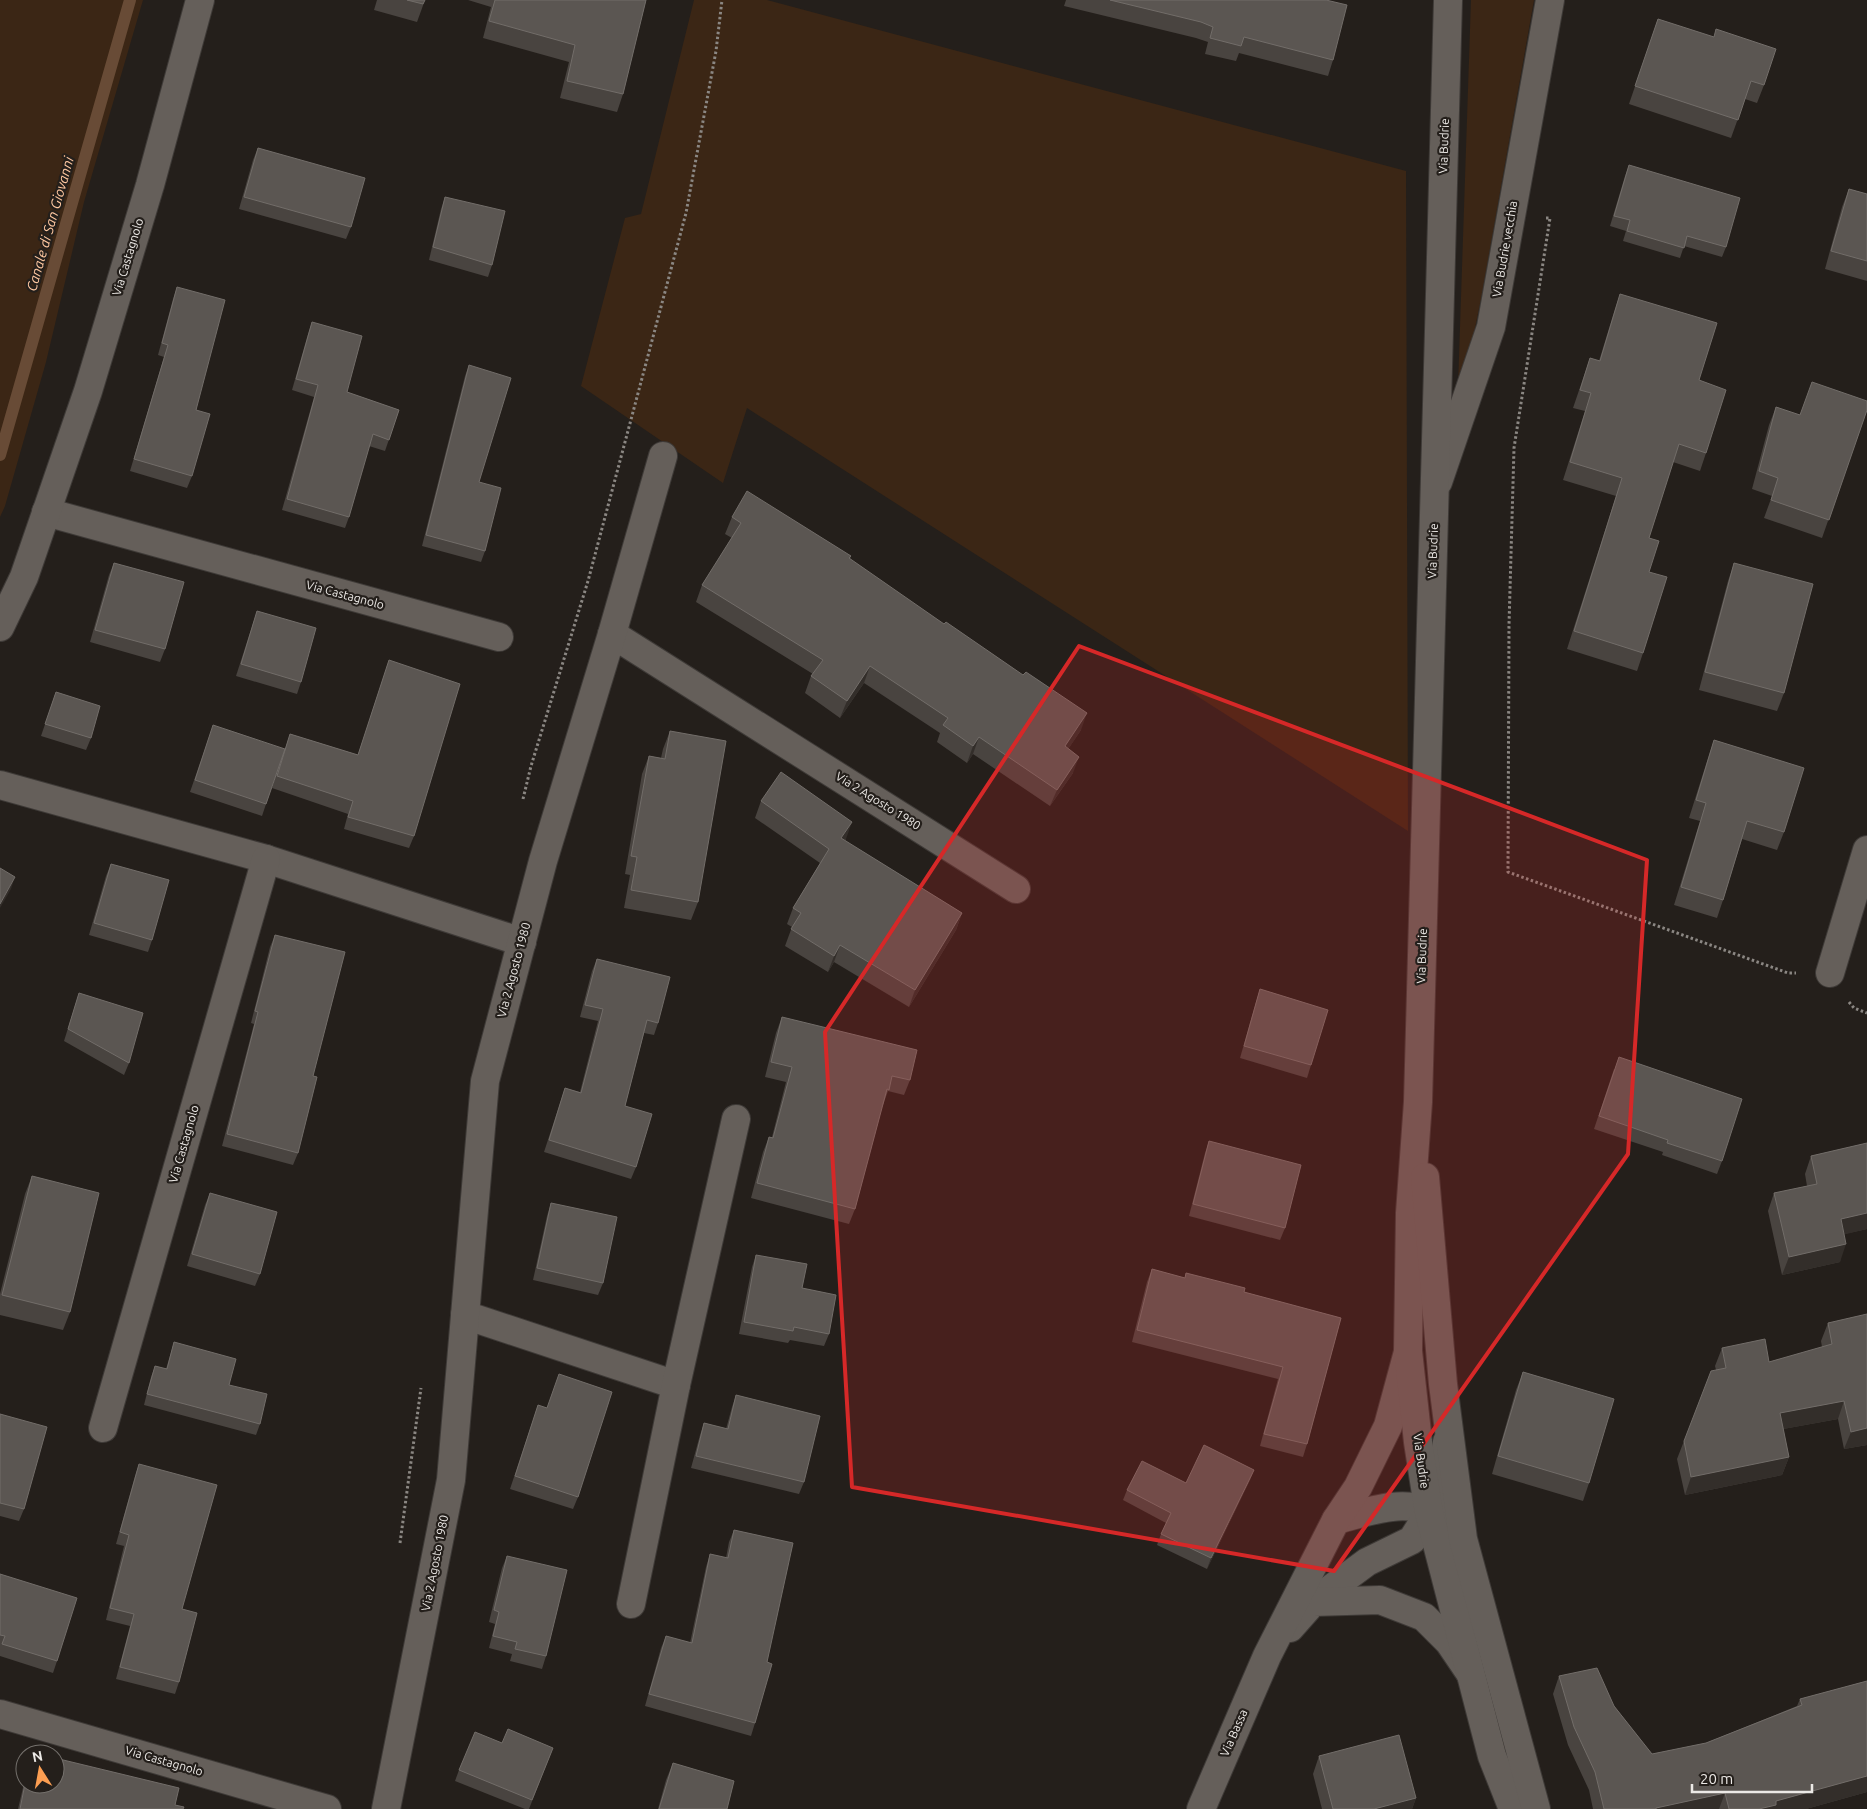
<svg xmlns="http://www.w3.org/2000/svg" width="1867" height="1809" viewBox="0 0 1867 1809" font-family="Ubuntu,sans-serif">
	<rect width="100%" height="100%" fill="#241f1b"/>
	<g fill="#3b2615">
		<path d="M 0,0 L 143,0 L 84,202 L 46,362 L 5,506 L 0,517 Z"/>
		<path d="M 694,0 L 767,0 L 1406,171 L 1408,831 L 747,408 L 723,483 L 581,386 L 625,218 L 641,214 Z"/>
		<path d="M 1471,0 L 1534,0 L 1482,294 L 1474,333 L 1458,387 Z"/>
	</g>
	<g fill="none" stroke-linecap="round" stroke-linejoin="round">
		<path stroke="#684b36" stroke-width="12" d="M 0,455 L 130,0"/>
		<defs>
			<g id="minor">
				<path d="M 1438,482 L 1491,327 L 1550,0"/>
				<path d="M 46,512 L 499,637"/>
				<path d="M 0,627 L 24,577 L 88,391 L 150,185 L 200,0"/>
				<path d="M 612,634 L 1016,889"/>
				<path d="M 0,785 L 266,859 L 522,942"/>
				<path d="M 1830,973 L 1867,850"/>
				<path d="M 465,1315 L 676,1385"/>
				<path d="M 103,1428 L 266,859"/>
				<path d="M 1336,1520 C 1361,1514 1405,1497 1429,1513 C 1433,1516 1437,1521 1440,1524"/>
				<path d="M 1313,1602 L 1367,1562 L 1412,1540 L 1429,1513 L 1441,1485 L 1447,1442"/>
				<path d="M 631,1604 L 676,1385 L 736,1119"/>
				<path d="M 1290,1628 L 1313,1602 L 1380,1600 L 1424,1617 L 1449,1642 L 1470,1673"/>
				<path d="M 0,1714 L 327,1809"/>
				<path d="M 386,1809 L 451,1480 L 485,1081 L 543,861 L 612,634 L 663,456"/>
				<path d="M 1201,1809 L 1267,1656 L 1336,1520 L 1358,1487 L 1388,1426 L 1408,1352"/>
			</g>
			<g id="secondary">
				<path d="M 1448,0 L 1418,1102 L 1410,1213 L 1408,1351 L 1418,1442 L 1429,1513 L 1492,1756 L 1513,1809"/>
				<path d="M 1425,1177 L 1443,1384 L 1463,1539 L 1536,1809"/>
			</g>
		</defs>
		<use href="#minor" stroke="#3e3a37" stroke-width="30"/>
		<use href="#secondary" stroke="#3e3a37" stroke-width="30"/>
		<g stroke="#8b8783" stroke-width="3" stroke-dasharray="2.5 2.5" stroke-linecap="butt">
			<path d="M 1546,218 L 1550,218 L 1514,448 L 1509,625 L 1508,872 L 1788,973 L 1796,973"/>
			<path d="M 523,799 L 531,766 L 588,581 L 686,213 L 716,51 L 722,0"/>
			<path d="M 1849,1002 L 1854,1008 L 1867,1013"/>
			<path d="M 400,1543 L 421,1388"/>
		</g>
		<use href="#minor" stroke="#655f5a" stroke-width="28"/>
		<use href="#secondary" stroke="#655f5a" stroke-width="28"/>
	</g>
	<g fill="#494440">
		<path d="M 377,0 L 425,0 L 417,22 L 374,10 Z"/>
		<path d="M 468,0 L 646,0 L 623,94 L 617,112 L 560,98 L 569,62 L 483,38 L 491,7 Z"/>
		<path d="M 1066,0 L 1326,0 L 1333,60 L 1328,76 L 1239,53 L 1236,61 L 1205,54 L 1208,42 L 1196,38 L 1064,6 Z"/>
		<path d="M 1658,19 L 1764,85 L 1757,103 L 1745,99 L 1731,138 L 1629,104 Z"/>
		<path d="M 258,148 L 351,227 L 346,239 L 239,209 L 253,160 Z"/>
		<path d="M 1629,165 L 1726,247 L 1722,257 L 1684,246 L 1680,258 L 1623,241 L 1626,231 L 1610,226 L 1625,176 Z"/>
		<path d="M 1849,189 L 1867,194 L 1867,281 L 1825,269 L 1842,207 Z"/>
		<path d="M 445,197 L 492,265 L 488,277 L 429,260 L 441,209 Z"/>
		<path d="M 177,287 L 196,410 L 192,476 L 187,488 L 130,471 L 164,357 L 158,355 L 173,299 Z"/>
		<path d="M 1620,294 L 1699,380 L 1706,453 L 1700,471 L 1673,462 L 1649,538 L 1649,572 L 1643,653 L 1637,671 L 1567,649 L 1616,496 L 1563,480 L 1585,411 L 1573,408 L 1590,358 L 1599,361 L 1614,312 Z"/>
		<path d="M 312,322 L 347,392 L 399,410 L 385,451 L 369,446 L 349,517 L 345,528 L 282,510 L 314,397 L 292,390 L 308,334 Z"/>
		<path d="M 469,365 L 485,551 L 481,562 L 422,546 L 465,376 Z"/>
		<path d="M 1776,407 L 1800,415 L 1867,410 L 1822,538 L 1764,518 L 1772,496 L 1752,489 L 1769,425 Z"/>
		<path d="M 732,517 L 851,556 L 850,559 L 1081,730 L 1068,749 L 1073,773 L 1050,806 L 973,754 L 967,763 L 937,742 L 940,733 L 864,683 L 840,718 L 805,693 L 811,676 L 813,674 L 696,602 L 702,585 L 732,538 L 725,534 Z"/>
		<path d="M 114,563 L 165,649 L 160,662 L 90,642 L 109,575 Z"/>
		<path d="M 1734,563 L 1784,693 L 1777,711 L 1699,690 L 1728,581 Z"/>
		<path d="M 257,611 L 301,682 L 297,694 L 236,676 Z"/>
		<path d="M 389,660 L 414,836 L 409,848 L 344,829 L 348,814 L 272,788 L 279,765 L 262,816 L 190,792 L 209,737 L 285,749 L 290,734 L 358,755 Z"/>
		<path d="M 56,692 L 91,738 L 86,750 L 41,736 Z"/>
		<path d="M 670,731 L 698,902 L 691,920 L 624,908 L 630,875 L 625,874 L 642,774 L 649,756 L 661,758 L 663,749 Z"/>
		<path d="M 1714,740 L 1784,832 L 1777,850 L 1742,839 L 1723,900 L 1717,918 L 1674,905 L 1700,821 L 1689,818 L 1708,758 Z"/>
		<path d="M 761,801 L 846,839 L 845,841 L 962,913 L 956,930 L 909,1007 L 834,962 L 828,972 L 785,946 L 792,927 L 787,924 L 793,908 L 820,863 L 755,818 Z"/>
		<path d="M 111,864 L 152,940 L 148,952 L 89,935 L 106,876 Z"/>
		<path d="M 275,935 L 298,1153 L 293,1165 L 222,1146 L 254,1024 L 251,1023 L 270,947 Z"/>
		<path d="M 597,959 L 658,1023 L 654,1035 L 644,1033 L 625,1106 L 636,1167 L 631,1179 L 544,1152 L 565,1088 L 580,1092 L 598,1021 L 580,1017 L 592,971 Z"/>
		<path d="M 1260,989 L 1311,1065 L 1307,1078 L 1240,1058 L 1256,1002 Z"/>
		<path d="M 79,993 L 129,1063 L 124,1075 L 64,1041 Z"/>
		<path d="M 782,1017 L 910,1080 L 904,1095 L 888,1091 L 883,1105 L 882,1105 L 855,1209 L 849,1224 L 751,1198 L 763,1152 L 769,1137 L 772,1137 L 786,1082 L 765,1077 L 776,1033 Z"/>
		<path d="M 1614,1069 L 1722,1161 L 1717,1174 L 1662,1155 L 1663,1152 L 1594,1129 Z"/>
		<path d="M 1209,1141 L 1285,1228 L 1280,1240 L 1189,1216 L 1205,1153 Z"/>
		<path d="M 1867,1143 L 1867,1229 L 1844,1234 L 1840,1262 L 1782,1275 L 1768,1211 L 1774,1193 L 1807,1186 L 1805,1174 L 1811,1156 Z"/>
		<path d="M 32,1176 L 70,1312 L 63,1330 L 0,1315 L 0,1294 L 25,1194 Z"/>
		<path d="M 210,1193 L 260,1274 L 255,1286 L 187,1266 L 205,1205 Z"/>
		<path d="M 551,1203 L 603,1283 L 598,1295 L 533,1280 L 547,1216 Z"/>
		<path d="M 756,1255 L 802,1288 L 829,1334 L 824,1346 L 790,1340 L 788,1343 L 739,1334 L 752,1267 Z"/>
		<path d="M 1152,1269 L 1185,1278 L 1186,1273 L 1244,1292 L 1341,1318 L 1307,1444 L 1303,1457 L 1260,1446 L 1278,1379 L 1132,1342 L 1147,1282 Z"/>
		<path d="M 1867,1314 L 1867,1445 L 1844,1449 L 1838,1419 L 1783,1429 L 1789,1457 L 1782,1475 L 1685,1495 L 1677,1459 L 1684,1441 L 1716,1370 L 1715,1366 L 1722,1348 L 1769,1362 L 1822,1347 L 1821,1341 L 1828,1323 Z"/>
		<path d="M 174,1342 L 229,1385 L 260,1424 L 256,1435 L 144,1405 L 151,1377 L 155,1366 L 166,1369 Z"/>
		<path d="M 1523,1372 L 1589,1483 L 1583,1501 L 1492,1474 L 1516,1390 Z"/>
		<path d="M 736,1395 L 804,1482 L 799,1494 L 691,1468 L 700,1435 L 704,1423 L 726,1429 L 732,1407 Z"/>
		<path d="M 538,1405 L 578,1497 L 573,1509 L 510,1489 Z"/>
		<path d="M 0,1414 L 24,1509 L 19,1521 L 0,1516 Z"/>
		<path d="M 139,1464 L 182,1609 L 179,1682 L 175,1694 L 116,1679 L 130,1626 L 106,1620 L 124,1546 L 116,1544 L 135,1476 Z"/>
		<path d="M 1254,1470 L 1250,1480 L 1207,1569 L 1157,1545 L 1161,1534 L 1166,1523 L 1123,1500 L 1127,1490 L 1186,1483 Z"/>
		<path d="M 734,1530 L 767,1662 L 755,1723 L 751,1736 L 645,1706 L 661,1648 L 666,1636 L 690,1643 L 706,1567 L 710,1554 L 726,1558 L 729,1542 Z"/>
		<path d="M 507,1556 L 546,1656 L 542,1669 L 510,1661 L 512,1654 L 489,1648 L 495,1624 L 489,1622 L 502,1568 Z"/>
		<path d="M 0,1574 L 57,1661 L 53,1673 L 0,1656 Z"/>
		<path d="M 1559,1676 L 1614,1706 L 1652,1754 L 1706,1743 L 1797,1706 L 1800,1699 L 1867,1681 L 1867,1792 L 1806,1809 L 1593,1809 L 1589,1790 L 1568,1745 L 1553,1694 Z"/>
		<path d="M 502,1743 L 553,1748 L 529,1809 L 525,1809 L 455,1781 L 459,1770 Z"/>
		<path d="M 1319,1756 L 1416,1798 L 1412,1809 L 1322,1809 L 1313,1774 Z"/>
		<path d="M 673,1763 L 727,1809 L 658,1809 L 666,1780 Z"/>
		<path d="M 25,1779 L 25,1784 L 55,1784 L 175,1805 L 183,1809 L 18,1809 Z"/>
	</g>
	<g fill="#332e2a">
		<path d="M 870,666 L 864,683 L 840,718 L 847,701 Z"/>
		<path d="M 1087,713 L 1081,730 L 1059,763 L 1065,746 Z"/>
		<path d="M 979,737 L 973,754 L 967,763 L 973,746 Z"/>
		<path d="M 1079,757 L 1073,773 L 1050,806 L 1057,790 Z"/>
		<path d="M 852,822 L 846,839 L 835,855 L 841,838 Z"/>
		<path d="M 15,877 L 11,889 L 0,908 L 0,904 Z"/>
		<path d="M 962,913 L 956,930 L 909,1007 L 915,990 Z"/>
		<path d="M 840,945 L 834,962 L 828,972 L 834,956 Z"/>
		<path d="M 1867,1213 L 1867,1229 L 1834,1237 L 1841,1219 Z"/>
		<path d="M 1846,1244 L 1840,1262 L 1782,1275 L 1789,1257 Z"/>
		<path d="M 1844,1401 L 1838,1419 L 1773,1431 L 1780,1413 Z"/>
		<path d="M 1867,1428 L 1867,1445 L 1844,1449 L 1851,1432 Z"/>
		<path d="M 1789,1457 L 1782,1475 L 1685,1495 L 1691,1477 Z"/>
		<path d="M 1254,1470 L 1250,1480 L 1207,1569 L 1211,1558 Z"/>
		<path d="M 1867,1776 L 1867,1792 L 1806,1809 L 1759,1809 L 1776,1801 Z"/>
		<path d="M 1725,1793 L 1719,1809 L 1656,1809 L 1656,1808 Z"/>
		<path d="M 1416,1798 L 1412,1809 L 1374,1809 Z"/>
	</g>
	<g fill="#5b5652" stroke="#726d69">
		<path d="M 407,0 L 425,0 L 423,4 Z"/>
		<path d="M 495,0 L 646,0 L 623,94 L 567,81 L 575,45 L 489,21 Z"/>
		<path d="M 1110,0 L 1326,0 L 1347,5 L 1333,60 L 1244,37 L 1241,46 L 1210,38 L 1213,27 L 1201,22 Z"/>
		<path d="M 1658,19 L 1714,37 L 1716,29 L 1776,49 L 1764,85 L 1751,81 L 1738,120 L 1635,86 Z"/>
		<path d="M 258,148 L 365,178 L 351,227 L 244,197 Z"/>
		<path d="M 1629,165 L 1740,198 L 1726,247 L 1687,236 L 1684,248 L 1627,231 L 1630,220 L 1614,216 Z"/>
		<path d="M 1849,189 L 1867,194 L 1867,261 L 1831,251 Z"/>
		<path d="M 445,197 L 505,211 L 492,265 L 433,247 Z"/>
		<path d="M 177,287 L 225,300 L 196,410 L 210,414 L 192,476 L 134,459 L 168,345 L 162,343 Z"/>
		<path d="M 1620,294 L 1717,323 L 1699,380 L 1726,390 L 1706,453 L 1679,444 L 1649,538 L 1659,541 L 1649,572 L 1667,577 L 1643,653 L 1574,631 L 1622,478 L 1570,462 L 1591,393 L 1580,390 L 1590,358 L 1600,361 Z"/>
		<path d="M 312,322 L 362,336 L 347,392 L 399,410 L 389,440 L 373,434 L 349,517 L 287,499 L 318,385 L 296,379 Z"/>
		<path d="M 469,365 L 511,378 L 479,482 L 501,488 L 485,551 L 426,535 Z"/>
		<path d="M 1812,382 L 1867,401 L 1867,410 L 1829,520 L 1771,500 L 1778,478 L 1759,471 L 1776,407 L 1800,415 Z"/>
		<path d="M 747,491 L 851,556 L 849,558 L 944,624 L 946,622 L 1023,675 L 1026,672 L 1087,713 L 1065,746 L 1079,757 L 1057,790 L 979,737 L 973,746 L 943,725 L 948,718 L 870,666 L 847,701 L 811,676 L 823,660 L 702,585 L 741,523 L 732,517 Z"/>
		<path d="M 114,563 L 184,582 L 165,649 L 95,630 Z"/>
		<path d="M 1734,563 L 1813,584 L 1784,693 L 1705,672 Z"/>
		<path d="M 257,611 L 316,628 L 301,682 L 241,664 Z"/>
		<path d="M 389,660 L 460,684 L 414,836 L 348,817 L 353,801 L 277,776 L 290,734 L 358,755 Z"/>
		<path d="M 56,692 L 100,706 L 91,738 L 45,724 Z"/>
		<path d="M 213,725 L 285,749 L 266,804 L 195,780 Z"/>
		<path d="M 670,731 L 726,741 L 698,902 L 631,890 L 637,857 L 631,856 L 649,756 L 665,759 Z"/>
		<path d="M 1714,740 L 1804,768 L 1784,832 L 1747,821 L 1723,900 L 1681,887 L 1706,803 L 1696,800 Z"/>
		<path d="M 781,772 L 852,822 L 841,838 L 962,913 L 915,990 L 840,945 L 834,956 L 791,929 L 801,913 L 793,908 L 829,849 L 761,801 Z"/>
		<path d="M 111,864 L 169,880 L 152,940 L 94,923 Z"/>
		<path d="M 0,868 L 15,877 L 0,904 Z"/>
		<path d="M 275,935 L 345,952 L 313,1076 L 317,1077 L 298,1153 L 227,1134 L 258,1012 L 255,1011 Z"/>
		<path d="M 597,959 L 670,977 L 658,1023 L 647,1020 L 625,1106 L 652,1114 L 636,1167 L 549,1140 L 565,1088 L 581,1093 L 603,1009 L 585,1005 Z"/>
		<path d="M 1260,989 L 1328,1010 L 1311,1065 L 1244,1046 Z"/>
		<path d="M 79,993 L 143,1013 L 129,1063 L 68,1029 Z"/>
		<path d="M 782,1017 L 917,1050 L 910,1080 L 892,1076 L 889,1090 L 887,1089 L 855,1209 L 757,1183 L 769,1137 L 773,1138 L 792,1067 L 771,1062 Z"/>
		<path d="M 1619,1057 L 1742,1099 L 1722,1161 L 1667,1143 L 1668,1140 L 1599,1116 Z"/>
		<path d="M 1209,1141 L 1301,1165 L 1285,1228 L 1193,1204 Z"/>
		<path d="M 1867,1143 L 1867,1213 L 1841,1219 L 1846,1244 L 1789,1257 L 1774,1193 L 1817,1184 L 1811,1156 Z"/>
		<path d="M 32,1176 L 99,1193 L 70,1312 L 2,1295 Z"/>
		<path d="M 210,1193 L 277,1212 L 260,1274 L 192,1254 Z"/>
		<path d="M 551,1203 L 617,1217 L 603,1283 L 537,1268 Z"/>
		<path d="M 756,1255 L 807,1264 L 802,1288 L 836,1295 L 829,1334 L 794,1327 L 793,1331 L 744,1322 Z"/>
		<path d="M 1152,1269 L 1185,1278 L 1186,1273 L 1245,1288 L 1244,1292 L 1341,1318 L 1307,1444 L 1264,1434 L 1283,1367 L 1137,1330 Z"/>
		<path d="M 1867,1314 L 1867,1428 L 1851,1432 L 1844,1401 L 1780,1413 L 1789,1457 L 1691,1477 L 1684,1441 L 1711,1371 L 1726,1368 L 1722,1348 L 1765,1339 L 1769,1362 L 1832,1344 L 1828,1323 Z"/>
		<path d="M 174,1342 L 236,1359 L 229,1385 L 267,1394 L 260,1424 L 147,1394 L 155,1366 L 167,1369 Z"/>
		<path d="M 1523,1372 L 1614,1399 L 1589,1483 L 1498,1456 Z"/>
		<path d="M 559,1374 L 612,1392 L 578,1497 L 515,1476 L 538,1405 L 547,1408 Z"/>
		<path d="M 736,1395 L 820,1416 L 804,1482 L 696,1456 L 704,1423 L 728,1429 Z"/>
		<path d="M 0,1414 L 47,1427 L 24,1509 L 0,1503 Z"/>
		<path d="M 1204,1445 L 1254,1470 L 1211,1558 L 1161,1534 L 1171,1513 L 1127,1490 L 1142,1461 L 1186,1483 Z"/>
		<path d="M 139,1464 L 217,1485 L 182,1609 L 197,1613 L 179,1682 L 120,1667 L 134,1614 L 110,1608 L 129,1535 L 120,1532 Z"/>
		<path d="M 734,1530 L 793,1543 L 767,1662 L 772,1664 L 755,1723 L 649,1694 L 666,1636 L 692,1643 L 710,1554 L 728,1558 Z"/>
		<path d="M 507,1556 L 567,1570 L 546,1656 L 515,1649 L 517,1642 L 493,1636 L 499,1612 L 494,1610 Z"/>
		<path d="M 0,1574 L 77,1598 L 57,1661 L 2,1644 L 5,1636 L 0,1635 Z"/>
		<path d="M 1597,1668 L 1614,1706 L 1652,1754 L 1706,1743 L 1802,1705 L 1800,1699 L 1867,1681 L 1867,1776 L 1776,1801 L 1776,1805 L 1759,1809 L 1729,1809 L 1725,1793 L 1656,1808 L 1656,1809 L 1604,1809 L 1595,1772 L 1574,1727 L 1559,1676 Z"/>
		<path d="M 508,1729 L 553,1748 L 532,1800 L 459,1770 L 475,1732 L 502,1743 Z"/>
		<path d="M 1399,1735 L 1416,1798 L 1374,1809 L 1333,1809 L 1319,1756 Z"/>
		<path d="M 55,1758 L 179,1788 L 175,1805 L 184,1807 L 183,1809 L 20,1809 L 25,1784 L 55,1784 Z"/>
		<path d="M 673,1763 L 734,1781 L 727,1809 L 659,1809 Z"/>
	</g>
	<path fill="#d62828" fill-opacity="0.2" stroke="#d62828" stroke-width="4" stroke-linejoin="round" d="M 1079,646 L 1647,860 L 1628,1154 L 1334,1571 L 852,1487 L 825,1032 Z"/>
	<g text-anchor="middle" stroke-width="4.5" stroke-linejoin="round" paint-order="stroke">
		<g font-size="12" fill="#ece9e6" stroke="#241f1b">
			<text transform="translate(1444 146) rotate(-88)" y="4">Via Budrie</text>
			<text transform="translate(1505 249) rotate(-80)" y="4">Via Budrie vecchia</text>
			<text transform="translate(128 257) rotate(-73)" y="4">Via Castagnolo</text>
			<text transform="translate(1433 551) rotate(-88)" y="4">Via Budrie</text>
			<text transform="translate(345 595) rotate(15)" y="4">Via Castagnolo</text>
			<text transform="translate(878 801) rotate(32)" y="4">Via 2 Agosto 1980</text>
			<text transform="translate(1422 956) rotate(-88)" y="4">Via Budrie</text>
			<text transform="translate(514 970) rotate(-75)" y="4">Via 2 Agosto 1980</text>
			<text transform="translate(184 1144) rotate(-74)" y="4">Via Castagnolo</text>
			<text transform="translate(1421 1461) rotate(82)" y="4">Via Budrie</text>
			<text transform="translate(435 1563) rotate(-79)" y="4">Via 2 Agosto 1980</text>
			<text transform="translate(1234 1733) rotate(-66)" y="4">Via Bassa</text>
			<text transform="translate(164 1761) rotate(16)" y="4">Via Castagnolo</text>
		</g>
		<g font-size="14" font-style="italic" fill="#ffc8a1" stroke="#241f1b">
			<text transform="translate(50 224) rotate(-74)" y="5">Canale di San Giovanni</text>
		</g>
	</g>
	<g transform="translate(40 1769) rotate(349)"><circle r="24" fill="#241f1b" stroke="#74706c"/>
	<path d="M0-4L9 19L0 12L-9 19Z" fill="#fc9e52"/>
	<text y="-8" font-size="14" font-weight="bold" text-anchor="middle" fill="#ece9e6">N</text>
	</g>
	<path d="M1692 1784v8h120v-8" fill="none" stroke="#ece9e6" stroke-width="2.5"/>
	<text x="1700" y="1784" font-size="15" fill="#ece9e6" stroke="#241f1b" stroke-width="4" paint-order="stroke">20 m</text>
</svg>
